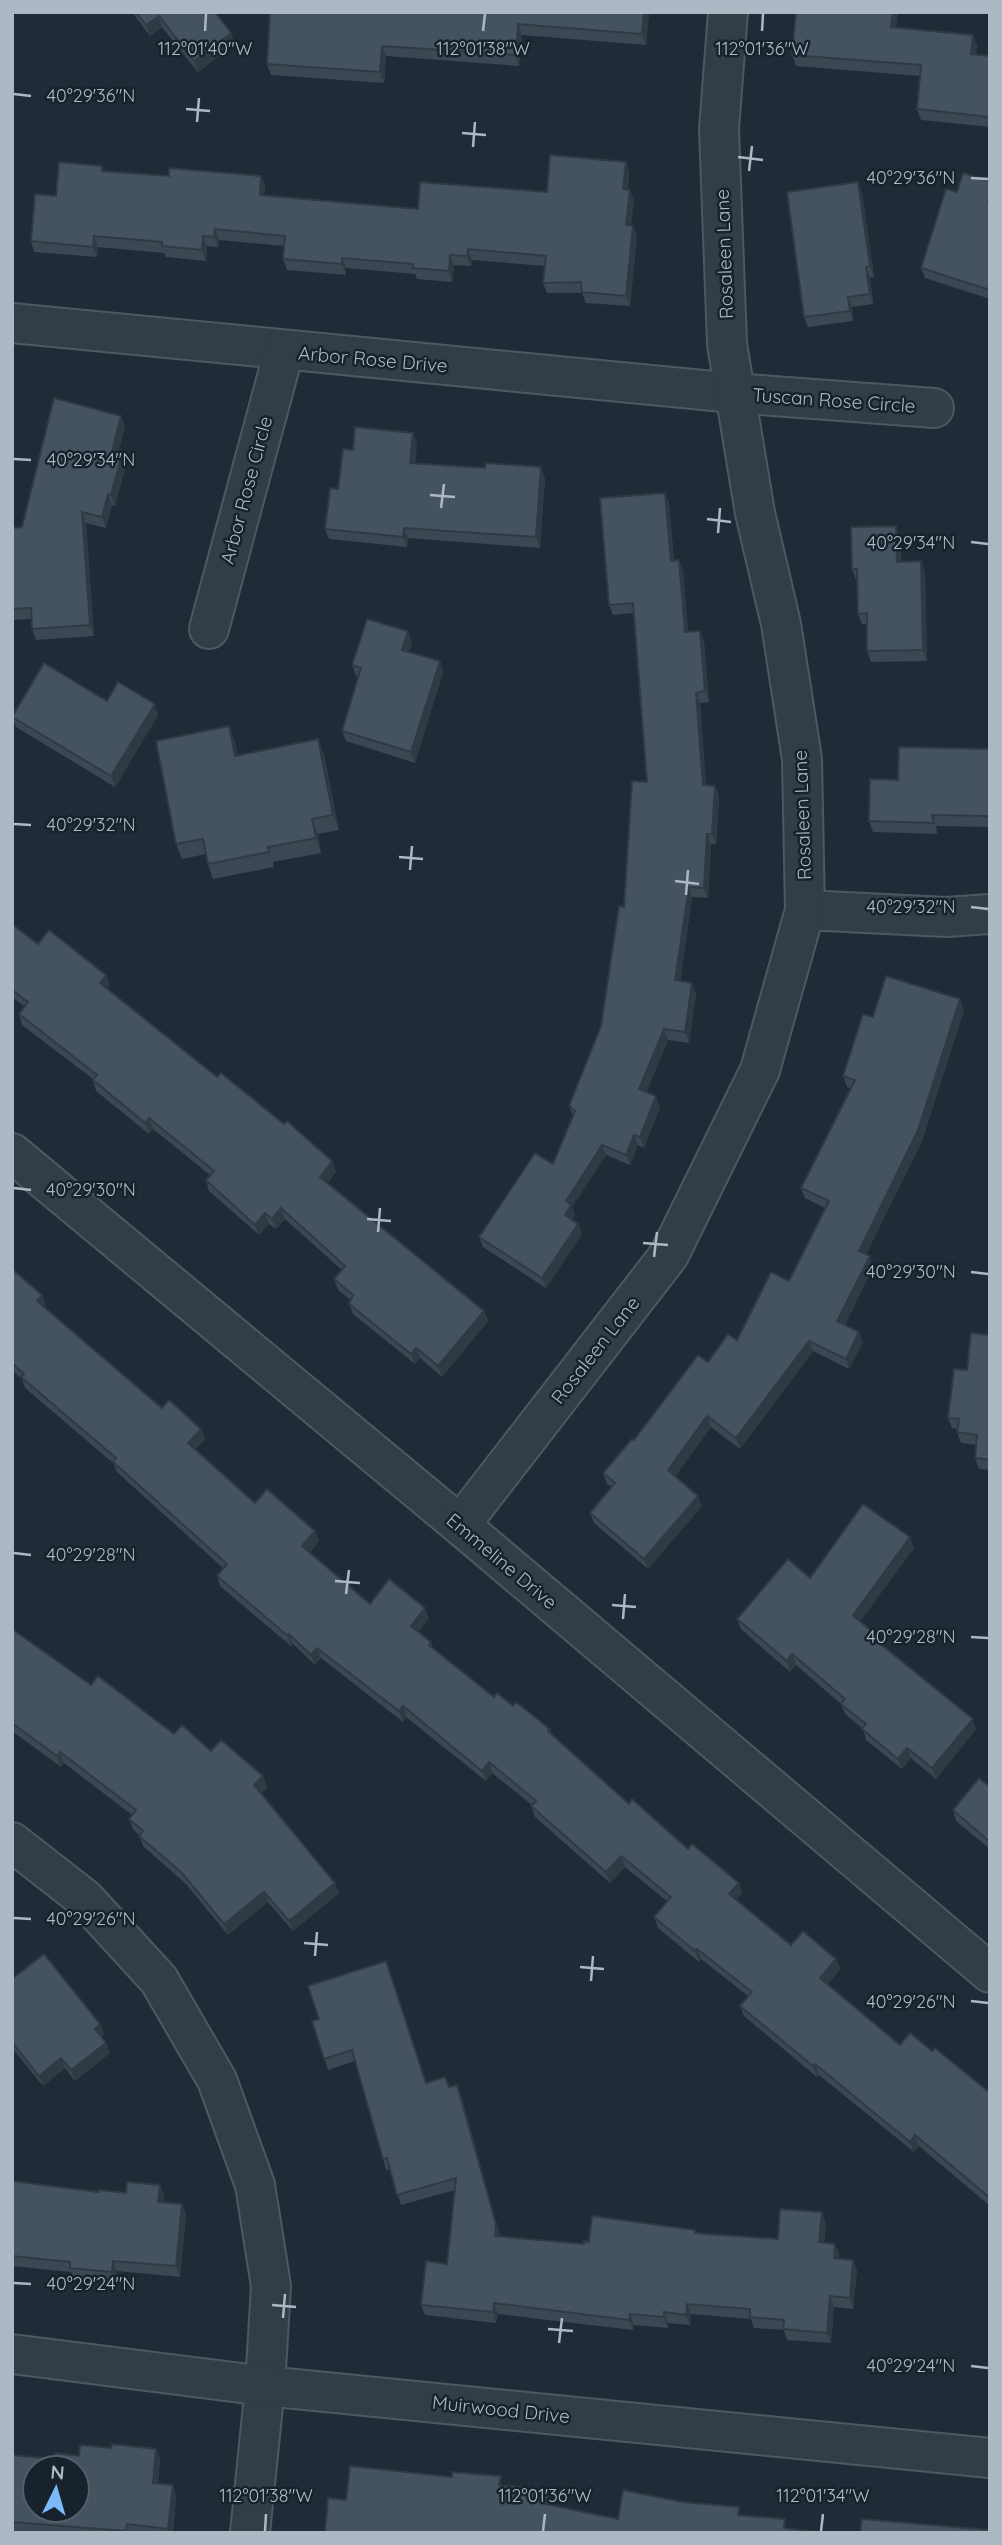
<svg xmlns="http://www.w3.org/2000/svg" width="1002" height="2545" viewBox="0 0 1002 2545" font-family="Quicksand,sans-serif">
	<rect width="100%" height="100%" fill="#1f2b37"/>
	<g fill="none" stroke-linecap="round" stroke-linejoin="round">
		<defs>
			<g id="minor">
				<path d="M 12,323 L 734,393 L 934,408"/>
				<path d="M 209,629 L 284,351"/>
				<path d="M 805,910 L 946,917 L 990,914"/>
				<path d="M 12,1153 L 460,1525 L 990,1973"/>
				<path d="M 460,1525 L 669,1255 L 760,1070 L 805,910 L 802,759 L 781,624 L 755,513 L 727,344 L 719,129 L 728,12"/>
				<path d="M 12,1842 L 85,1899 L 159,1980 L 217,2080 L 255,2185 L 271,2286 L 265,2386 L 250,2533"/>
				<path d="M 12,2354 L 265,2386 L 990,2458"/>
			</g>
		</defs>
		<use href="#minor" stroke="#4d5862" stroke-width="42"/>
		<use href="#minor" stroke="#323d47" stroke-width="38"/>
	</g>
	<g fill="#3b4753">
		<path d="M 132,12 L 215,12 L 235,43 L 198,72 L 162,27 L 150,36 Z"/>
		<path d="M 270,12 L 649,12 L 646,45 L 522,35 L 519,66 L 386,56 L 384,83 L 271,75 L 267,64 Z"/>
		<path d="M 896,28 L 973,35 L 977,46 L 976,55 L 990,56 L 990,127 L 921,120 L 917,109 L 920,76 L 796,66 L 792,55 Z"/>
		<path d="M 626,162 L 629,172 L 628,189 L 634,200 L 631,225 L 633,226 L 637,236 L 630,306 L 586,303 L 582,293 L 547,293 L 543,283 L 545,266 L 472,260 L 471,266 L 454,265 L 452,282 L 417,279 L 415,274 L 346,268 L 346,275 L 287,270 L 283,259 L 284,246 L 219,240 L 218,247 L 207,246 L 206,261 L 166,257 L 164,253 L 98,247 L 97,257 L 34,252 L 31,241 L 56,196 L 102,166 L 104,171 L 169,176 L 261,176 L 265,186 L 264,195 L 418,209 L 547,192 Z"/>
		<path d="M 990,181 L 990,299 L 925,278 L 921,268 Z"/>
		<path d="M 862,193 L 874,277 L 870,277 L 873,304 L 852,307 L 853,321 L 808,327 L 804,317 Z"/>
		<path d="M 125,426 L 118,453 L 122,454 L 126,464 L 115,506 L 112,505 L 106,528 L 86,523 L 94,636 L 36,640 L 32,629 L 31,619 L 12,620 L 12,528 L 22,527 Z"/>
		<path d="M 417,443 L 415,463 L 545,478 L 540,548 L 408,538 L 407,547 L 329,539 L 325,529 L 353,450 Z"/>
		<path d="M 669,503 L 674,561 L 683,571 L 688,632 L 704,641 L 709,702 L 700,703 L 706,785 L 715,786 L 719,796 L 716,844 L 711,844 L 708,898 L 692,897 L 680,981 L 692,983 L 696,994 L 689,1043 L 668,1040 L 646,1092 L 660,1107 L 644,1148 L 638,1145 L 630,1165 L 606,1155 L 572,1207 L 575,1215 L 572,1220 L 578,1224 L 582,1234 L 546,1288 L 483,1247 L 479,1237 L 553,1164 L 573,1116 L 569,1106 L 601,1026 L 624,907 L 647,782 L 634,613 L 613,615 L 609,605 Z"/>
		<path d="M 900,537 L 901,562 L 925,572 L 927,661 L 871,662 L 867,651 L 867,624 L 862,624 L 858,614 L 857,580 L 856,580 L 852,569 Z"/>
		<path d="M 412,642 L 409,652 L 440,661 L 443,672 L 415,763 L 346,741 L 342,731 L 359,676 L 356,676 L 352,665 Z"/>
		<path d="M 107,701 L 158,715 L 115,787 L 16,727 L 12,717 Z"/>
		<path d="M 235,741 L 237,755 L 324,754 L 339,830 L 318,834 L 321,853 L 273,862 L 274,867 L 213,879 L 208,864 L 206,854 L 182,859 L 176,844 Z"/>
		<path d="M 990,749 L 990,827 L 936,826 L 937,834 L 873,832 L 869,821 L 898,780 Z"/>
		<path d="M 12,924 L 38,944 L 106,975 L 110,985 L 107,989 L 217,1077 L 284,1124 L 332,1161 L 336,1172 L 327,1183 L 484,1311 L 488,1321 L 442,1377 L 420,1358 L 415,1364 L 353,1314 L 349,1304 L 351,1300 L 338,1290 L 334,1279 L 342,1270 L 285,1219 L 276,1229 L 269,1224 L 259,1235 L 209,1191 L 206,1180 L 210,1175 L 153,1129 L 149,1134 L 96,1091 L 93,1080 L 93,1079 L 22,1025 L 19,1014 L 25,1007 L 12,997 Z"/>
		<path d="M 964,1010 L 922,1141 L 866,1254 L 873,1267 L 845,1325 L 863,1342 L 849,1369 L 813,1351 L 740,1449 L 711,1427 L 675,1476 L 702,1506 L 648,1569 L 594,1523 L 590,1513 L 612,1487 L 607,1484 L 603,1473 L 708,1362 L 737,1340 L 789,1281 L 825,1208 L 805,1198 L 801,1188 L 851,1088 L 847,1087 L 843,1076 L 873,1017 Z"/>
		<path d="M 12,1269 L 42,1295 L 46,1306 L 44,1308 L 162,1408 L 201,1429 L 205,1439 L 196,1449 L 255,1503 L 315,1531 L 319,1541 L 310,1552 L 370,1604 L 429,1618 L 418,1632 L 431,1642 L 433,1649 L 494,1697 L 513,1706 L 550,1729 L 552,1735 L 629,1804 L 742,1893 L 736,1900 L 791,1945 L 836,1959 L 840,1969 L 827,1985 L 900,2045 L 932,2051 L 990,2093 L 990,2206 L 919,2146 L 914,2152 L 819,2075 L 817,2077 L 744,2016 L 740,2006 L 748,1996 L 701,1959 L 699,1962 L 658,1928 L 654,1917 L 668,1902 L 625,1867 L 610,1883 L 535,1817 L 531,1806 L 532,1805 L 492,1773 L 486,1781 L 406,1717 L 403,1722 L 321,1658 L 315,1665 L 293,1644 L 291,1646 L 220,1586 L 217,1576 L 223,1568 L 117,1472 L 113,1463 L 25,1388 L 22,1379 L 12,1370 Z"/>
		<path d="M 990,1335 L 990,1470 L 979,1469 L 975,1458 L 976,1445 L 961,1443 L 957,1432 L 957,1429 L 952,1428 L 948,1418 L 967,1370 Z"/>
		<path d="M 914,1548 L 860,1621 L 878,1642 L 976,1729 L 936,1779 L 911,1758 L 902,1769 L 866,1740 L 863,1729 L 845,1714 L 841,1704 L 796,1665 L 790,1672 L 741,1629 L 737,1619 L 810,1578 Z"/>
		<path d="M 12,1629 L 91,1685 L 174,1734 L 211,1751 L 263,1776 L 267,1787 L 261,1793 L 339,1893 L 293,1931 L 268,1902 L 228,1935 L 186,1884 L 143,1846 L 139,1835 L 133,1829 L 129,1819 L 132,1815 L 64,1763 L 61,1767 L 12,1731 Z"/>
		<path d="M 990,1787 L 990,1849 L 956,1821 L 953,1810 Z"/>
		<path d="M 12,1979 L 104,2034 L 101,2037 L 106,2043 L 110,2053 L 75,2081 L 65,2068 L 43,2086 L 12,2048 Z"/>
		<path d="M 312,2021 L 426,2082 L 449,2087 L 461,2095 L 500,2236 L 584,2244 L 589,2242 L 695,2230 L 697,2233 L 778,2239 L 826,2223 L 824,2243 L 835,2244 L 839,2254 L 839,2258 L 857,2270 L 853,2309 L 834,2307 L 831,2343 L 787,2340 L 784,2330 L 754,2328 L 751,2319 L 691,2314 L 690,2325 L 668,2323 L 668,2328 L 634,2325 L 633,2330 L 498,2314 L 496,2323 L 425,2315 L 421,2305 L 447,2264 L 455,2190 L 401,2205 L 390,2169 L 386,2170 L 383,2159 L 355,2061 L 328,2070 Z"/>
		<path d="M 12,2181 L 99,2192 L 126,2193 L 160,2185 L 164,2196 L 163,2203 L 182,2204 L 186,2215 L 180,2277 L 117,2271 L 116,2282 L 74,2279 L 71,2272 L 12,2266 Z"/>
		<path d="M 111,2448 L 156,2449 L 160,2459 L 158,2483 L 176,2496 L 173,2533 L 12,2532 L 12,2455 L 55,2459 L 79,2456 Z"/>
	</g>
	<g fill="#303a44">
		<path d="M 644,12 L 649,12 L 646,45 L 642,34 Z"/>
		<path d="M 893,12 L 898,12 L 895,38 L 891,27 Z"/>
		<path d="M 159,16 L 162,27 L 150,36 L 146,25 Z"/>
		<path d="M 518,24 L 522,35 L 519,66 L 516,55 Z"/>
		<path d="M 231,33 L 235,43 L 198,72 L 194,61 Z"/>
		<path d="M 973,35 L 977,46 L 975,65 L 971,54 Z"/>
		<path d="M 382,46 L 386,56 L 384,83 L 380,72 Z"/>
		<path d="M 626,162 L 629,172 L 627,199 L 623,189 Z"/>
		<path d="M 261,176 L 265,186 L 264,205 L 260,195 Z"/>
		<path d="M 858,182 L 862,193 L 874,277 L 870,266 Z"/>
		<path d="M 630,190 L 634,200 L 630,235 L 626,225 Z"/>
		<path d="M 633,226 L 637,236 L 630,306 L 626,296 Z"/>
		<path d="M 215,229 L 219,240 L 218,247 L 214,237 Z"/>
		<path d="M 94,236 L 98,247 L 97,257 L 93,247 Z"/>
		<path d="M 203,236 L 207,246 L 206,261 L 202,250 Z"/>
		<path d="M 468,249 L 472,260 L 471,266 L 467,256 Z"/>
		<path d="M 450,255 L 454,265 L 452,282 L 449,271 Z"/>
		<path d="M 342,258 L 346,268 L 346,275 L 342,264 Z"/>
		<path d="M 866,267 L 870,277 L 873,304 L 870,294 Z"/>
		<path d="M 848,297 L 852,307 L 853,321 L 850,311 Z"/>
		<path d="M 121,416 L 125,426 L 116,462 L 112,452 Z"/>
		<path d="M 413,433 L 417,443 L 414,473 L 410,463 Z"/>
		<path d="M 122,454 L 126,464 L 115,506 L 111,495 Z"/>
		<path d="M 541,467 L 545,478 L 540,548 L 536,537 Z"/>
		<path d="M 665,493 L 669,503 L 675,572 L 671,561 Z"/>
		<path d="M 108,494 L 112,505 L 106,528 L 102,517 Z"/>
		<path d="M 82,512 L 86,523 L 94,636 L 90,625 Z"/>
		<path d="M 896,526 L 900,537 L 901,572 L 897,562 Z"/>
		<path d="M 404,528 L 408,538 L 407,547 L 403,537 Z"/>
		<path d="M 679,560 L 683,571 L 689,642 L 685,632 Z"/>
		<path d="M 921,561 L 925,572 L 927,661 L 923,650 Z"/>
		<path d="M 408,631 L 412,642 L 406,660 L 402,650 Z"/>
		<path d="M 700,631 L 704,641 L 709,702 L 705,691 Z"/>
		<path d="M 440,661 L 443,672 L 415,763 L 411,752 Z"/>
		<path d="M 696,693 L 700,703 L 707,795 L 703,785 Z"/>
		<path d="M 155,704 L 158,715 L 115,787 L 111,776 Z"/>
		<path d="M 229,726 L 235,741 L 240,771 L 235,756 Z"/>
		<path d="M 318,739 L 324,754 L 339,830 L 333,815 Z"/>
		<path d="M 715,786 L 719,796 L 716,844 L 712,834 Z"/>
		<path d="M 312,819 L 318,834 L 321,853 L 316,838 Z"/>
		<path d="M 707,834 L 711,844 L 708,898 L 704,888 Z"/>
		<path d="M 689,887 L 692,897 L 679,991 L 675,980 Z"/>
		<path d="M 106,975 L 110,985 L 104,994 L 100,983 Z"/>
		<path d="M 692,983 L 696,994 L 689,1043 L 685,1032 Z"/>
		<path d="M 960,999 L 964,1010 L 922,1141 L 863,1261 L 859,1251 Z"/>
		<path d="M 664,1029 L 668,1040 L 643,1100 L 639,1089 Z"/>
		<path d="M 656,1096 L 660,1107 L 644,1148 L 640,1137 Z"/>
		<path d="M 149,1118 L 153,1129 L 149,1134 L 145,1123 Z"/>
		<path d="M 634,1135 L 638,1145 L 630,1165 L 626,1155 Z"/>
		<path d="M 602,1145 L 606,1155 L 572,1207 L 575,1215 L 569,1225 L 565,1215 L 566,1201 Z"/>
		<path d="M 332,1161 L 336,1172 L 324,1188 L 320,1177 Z"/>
		<path d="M 281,1208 L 285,1219 L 276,1229 L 272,1219 Z"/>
		<path d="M 265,1213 L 269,1224 L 259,1235 L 255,1225 Z"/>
		<path d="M 578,1224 L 582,1234 L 546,1288 L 542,1278 Z"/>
		<path d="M 870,1256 L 873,1267 L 841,1332 L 837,1321 Z"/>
		<path d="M 42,1295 L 46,1306 L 41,1312 L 37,1301 Z"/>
		<path d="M 484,1311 L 488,1321 L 442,1377 L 438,1366 Z"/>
		<path d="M 859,1332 L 863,1342 L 849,1369 L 846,1359 Z"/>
		<path d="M 809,1341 L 813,1351 L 740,1449 L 736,1438 Z"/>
		<path d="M 416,1348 L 420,1358 L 415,1364 L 411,1354 Z"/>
		<path d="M 707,1416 L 711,1427 L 672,1481 L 668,1470 Z"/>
		<path d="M 201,1429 L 205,1439 L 192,1453 L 188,1443 Z"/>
		<path d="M 698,1496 L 702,1506 L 648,1569 L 644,1559 Z"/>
		<path d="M 315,1531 L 319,1541 L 306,1556 L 302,1546 Z"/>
		<path d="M 910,1537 L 914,1548 L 857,1626 L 853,1615 Z"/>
		<path d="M 425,1608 L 429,1618 L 415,1636 L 411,1626 Z"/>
		<path d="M 289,1634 L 293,1644 L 291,1646 L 288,1636 Z"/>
		<path d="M 317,1648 L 321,1658 L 315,1665 L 311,1655 Z"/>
		<path d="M 792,1654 L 796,1665 L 790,1672 L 787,1661 Z"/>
		<path d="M 403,1706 L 406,1717 L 403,1722 L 399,1711 Z"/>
		<path d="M 973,1719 L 976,1729 L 936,1779 L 932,1768 Z"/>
		<path d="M 907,1748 L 911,1758 L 902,1769 L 898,1759 Z"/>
		<path d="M 60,1752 L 64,1763 L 61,1767 L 57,1756 Z"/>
		<path d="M 489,1762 L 492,1773 L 486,1781 L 482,1771 Z"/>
		<path d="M 263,1776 L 267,1787 L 258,1796 L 254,1785 Z"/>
		<path d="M 621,1856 L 625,1867 L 610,1883 L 606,1872 Z"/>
		<path d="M 335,1883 L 339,1893 L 293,1931 L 289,1921 Z"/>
		<path d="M 739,1883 L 742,1893 L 732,1905 L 729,1894 Z"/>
		<path d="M 264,1892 L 268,1902 L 228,1935 L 224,1924 Z"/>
		<path d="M 697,1949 L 701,1959 L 699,1962 L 695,1951 Z"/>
		<path d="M 836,1959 L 840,1969 L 823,1989 L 820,1978 Z"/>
		<path d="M 100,2024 L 104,2034 L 99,2039 L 95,2029 Z"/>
		<path d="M 106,2043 L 110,2053 L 75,2081 L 71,2070 Z"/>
		<path d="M 61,2058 L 65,2068 L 43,2086 L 39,2076 Z"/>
		<path d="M 815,2064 L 819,2075 L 817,2077 L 813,2066 Z"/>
		<path d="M 457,2085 L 500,2235 L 499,2246 L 495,2236 Z"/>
		<path d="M 915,2135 L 919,2146 L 914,2152 L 910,2142 Z"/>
		<path d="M 160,2185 L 164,2196 L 162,2213 L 158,2202 Z"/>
		<path d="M 182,2204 L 186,2215 L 180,2277 L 176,2266 Z"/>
		<path d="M 822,2212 L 826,2223 L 823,2253 L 819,2242 Z"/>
		<path d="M 835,2244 L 839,2254 L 838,2269 L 834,2258 Z"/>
		<path d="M 853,2260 L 857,2270 L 853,2309 L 850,2298 Z"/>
		<path d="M 113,2261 L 117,2271 L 116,2282 L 112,2272 Z"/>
		<path d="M 830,2296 L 834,2307 L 831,2343 L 827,2333 Z"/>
		<path d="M 494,2303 L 498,2314 L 496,2323 L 493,2312 Z"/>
		<path d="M 687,2304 L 691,2314 L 690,2325 L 686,2315 Z"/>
		<path d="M 664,2312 L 668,2323 L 668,2328 L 664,2317 Z"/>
		<path d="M 630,2314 L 634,2325 L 633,2330 L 629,2320 Z"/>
		<path d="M 156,2449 L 160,2459 L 157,2493 L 153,2483 Z"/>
		<path d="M 173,2485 L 176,2496 L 173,2533 L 170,2533 L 168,2529 Z"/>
		<path d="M 547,2490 L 550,2501 L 549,2514 L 545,2504 Z"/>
	</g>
	<g fill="#455361" stroke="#303a44" stroke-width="2" fill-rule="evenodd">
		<path d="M 136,12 L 215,12 L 231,33 L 194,61 L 159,16 L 146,25 Z"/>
		<path d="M 270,12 L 644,12 L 642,34 L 518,24 L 516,55 L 382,46 L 380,72 L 267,64 Z"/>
		<path d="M 796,12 L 893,12 L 891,27 L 973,35 L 971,54 L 990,56 L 990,117 L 917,109 L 921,65 L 792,55 Z"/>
		<path d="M 550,155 L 626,162 L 623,189 L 630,190 L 626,225 L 633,226 L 626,296 L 582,292 L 581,282 L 543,283 L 546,256 L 468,249 L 467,256 L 450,255 L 449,271 L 413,268 L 413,264 L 342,258 L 342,264 L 283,259 L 285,236 L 215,229 L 214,237 L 203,236 L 202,250 L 162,246 L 162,242 L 94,236 L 93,247 L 31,241 L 35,194 L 56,196 L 59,162 L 102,166 L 102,171 L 169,176 L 169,168 L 261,176 L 260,195 L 418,209 L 420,182 L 547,192 Z"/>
		<path d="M 963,173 L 990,181 L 990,197 L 988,203 L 990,204 L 990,290 L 921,268 L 946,189 L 957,192 Z"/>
		<path d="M 858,182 L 870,266 L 866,267 L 870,294 L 848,297 L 850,311 L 804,317 L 787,192 Z"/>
		<path d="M 54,398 L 121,416 L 112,452 L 122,454 L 111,495 L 108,494 L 102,517 L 82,512 L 90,625 L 32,629 L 31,608 L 12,609 L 12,528 L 22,527 Z"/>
		<path d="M 355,427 L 413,433 L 410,463 L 485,468 L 486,463 L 541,467 L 536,537 L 404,528 L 403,537 L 325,529 L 330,488 L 338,489 L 343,449 L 353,450 Z"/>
		<path d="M 665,493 L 671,561 L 679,560 L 685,632 L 700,631 L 705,691 L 696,693 L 703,785 L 715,786 L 712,834 L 707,834 L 704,888 L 689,887 L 675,980 L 692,983 L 685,1032 L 664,1029 L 639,1089 L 656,1096 L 640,1137 L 634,1135 L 626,1155 L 602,1145 L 566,1201 L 571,1205 L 565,1215 L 578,1224 L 542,1278 L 479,1237 L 535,1153 L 553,1164 L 575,1111 L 569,1106 L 601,1026 L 619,906 L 624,907 L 632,781 L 647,782 L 633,603 L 609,605 L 600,498 Z"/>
		<path d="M 896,526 L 897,562 L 921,561 L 923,650 L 867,651 L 867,613 L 858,614 L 857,569 L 852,569 L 851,527 Z"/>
		<path d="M 367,619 L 408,631 L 402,650 L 440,661 L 411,752 L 342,731 L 361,668 L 352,665 Z"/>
		<path d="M 44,663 L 107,701 L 118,682 L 155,704 L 111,776 L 12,717 Z"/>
		<path d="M 229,726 L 235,756 L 318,739 L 333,815 L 312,819 L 316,838 L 268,847 L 269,852 L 208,864 L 203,839 L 176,844 L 156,741 Z"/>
		<path d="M 899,747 L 990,749 L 990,816 L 932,815 L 934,823 L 869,821 L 870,779 L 898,780 Z"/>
		<path d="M 12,924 L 38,944 L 49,930 L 106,975 L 100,983 L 217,1077 L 221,1073 L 284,1124 L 287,1121 L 332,1161 L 320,1177 L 484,1311 L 438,1366 L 416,1348 L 411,1354 L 349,1304 L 353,1295 L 334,1279 L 345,1266 L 281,1208 L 272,1219 L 265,1213 L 255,1225 L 206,1180 L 214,1171 L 149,1118 L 145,1123 L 93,1080 L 97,1075 L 19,1014 L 28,1002 L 12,990 Z"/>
		<path d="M 886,976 L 960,999 L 918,1130 L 859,1251 L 870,1256 L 837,1321 L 859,1332 L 846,1359 L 809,1341 L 736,1438 L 707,1416 L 668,1470 L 698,1496 L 644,1559 L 590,1513 L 615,1483 L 603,1473 L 632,1439 L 634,1440 L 698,1355 L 708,1362 L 728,1334 L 737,1340 L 771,1272 L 789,1281 L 829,1201 L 801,1188 L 855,1080 L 843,1076 L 863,1014 L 873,1017 Z"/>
		<path d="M 12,1269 L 42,1295 L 37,1301 L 162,1408 L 169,1400 L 201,1429 L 188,1443 L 255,1503 L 267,1489 L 315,1531 L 302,1546 L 370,1604 L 389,1579 L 425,1608 L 411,1626 L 431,1642 L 429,1645 L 494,1697 L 497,1693 L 513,1706 L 516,1702 L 550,1729 L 548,1731 L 629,1804 L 632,1799 L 688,1849 L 692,1844 L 739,1883 L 729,1894 L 791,1945 L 803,1931 L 836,1959 L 820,1978 L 900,2045 L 910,2033 L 932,2051 L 935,2048 L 990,2093 L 990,2198 L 915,2135 L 910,2142 L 815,2064 L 813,2066 L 740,2006 L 752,1992 L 697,1949 L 695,1951 L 654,1917 L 671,1897 L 621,1856 L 606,1872 L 531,1806 L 536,1801 L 489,1762 L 482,1771 L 403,1706 L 399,1711 L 317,1648 L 311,1655 L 289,1634 L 288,1636 L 217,1576 L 227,1564 L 113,1462 L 116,1458 L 21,1377 L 24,1374 L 12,1363 Z"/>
		<path d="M 971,1333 L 990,1335 L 990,1460 L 975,1458 L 977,1435 L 957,1432 L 959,1419 L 948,1418 L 954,1369 L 967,1370 Z"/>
		<path d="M 863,1504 L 910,1537 L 853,1615 L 876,1635 L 873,1638 L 973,1719 L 932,1768 L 907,1748 L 898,1759 L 862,1729 L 866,1724 L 841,1704 L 845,1699 L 792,1654 L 787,1661 L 737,1619 L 788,1559 L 810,1578 Z"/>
		<path d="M 12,1629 L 91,1685 L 98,1676 L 174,1734 L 182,1725 L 211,1751 L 221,1740 L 263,1776 L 254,1785 L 335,1883 L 289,1921 L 264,1892 L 224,1924 L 182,1873 L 139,1836 L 143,1831 L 129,1819 L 136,1810 L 60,1752 L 57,1756 L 12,1723 Z"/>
		<path d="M 979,1778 L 990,1787 L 990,1842 L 953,1810 Z"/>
		<path d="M 44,1954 L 100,2024 L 95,2029 L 106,2043 L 71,2070 L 61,2058 L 39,2076 L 12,2042 L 12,1979 Z"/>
		<path d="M 386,1961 L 426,2083 L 445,2077 L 449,2087 L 457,2085 L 496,2224 L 495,2236 L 584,2244 L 584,2241 L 589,2242 L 592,2216 L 695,2230 L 695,2233 L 778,2239 L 780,2209 L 822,2212 L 819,2242 L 835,2244 L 834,2258 L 853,2260 L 850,2298 L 830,2296 L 827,2333 L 783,2329 L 784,2320 L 750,2317 L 750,2309 L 687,2304 L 686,2315 L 664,2312 L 664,2317 L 630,2314 L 629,2320 L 494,2303 L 493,2312 L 421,2305 L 426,2261 L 447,2264 L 456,2178 L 397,2195 L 387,2158 L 383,2159 L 352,2050 L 324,2059 L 312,2021 L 319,2019 L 308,1986 Z"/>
		<path d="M 12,2181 L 99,2192 L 99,2190 L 126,2193 L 127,2182 L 160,2185 L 158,2202 L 182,2204 L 176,2266 L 113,2261 L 112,2272 L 70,2268 L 70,2262 L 12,2256 Z"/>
		<path d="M 112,2444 L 156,2449 L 153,2483 L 173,2485 L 168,2529 L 127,2524 L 126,2531 L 12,2522 L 12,2455 L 55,2459 L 55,2453 L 79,2456 L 80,2445 L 111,2448 ZM 35,2468 L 77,2468 L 77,2510 L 35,2510 Z"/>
		<path d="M 350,2466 L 452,2477 L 452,2472 L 501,2476 L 499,2485 L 547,2490 L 545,2504 L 618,2519 L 623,2490 L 682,2502 L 739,2507 L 738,2515 L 785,2519 L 784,2528 L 827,2533 L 325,2533 L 328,2498 L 346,2500 Z"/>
		<path d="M 862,2519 L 990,2530 L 990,2533 L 860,2533 Z"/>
	</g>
	<path fill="none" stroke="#acb8c4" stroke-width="2.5" d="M 205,31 L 206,14M 483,31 L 485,14M 762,31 L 763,14M 14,94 L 31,96M 186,109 L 210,111M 197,122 L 199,98M 462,133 L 486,135M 473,147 L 475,122M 738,157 L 763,160M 749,171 L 752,146M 971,178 L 988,179M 14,459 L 31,460M 430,495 L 455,497M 441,508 L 444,484M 707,519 L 731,522M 718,533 L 720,508M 971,542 L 988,544M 14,824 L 31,825M 399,857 L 423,859M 410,870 L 412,846M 675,881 L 699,884M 686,895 L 688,870M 971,907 L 988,909M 14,1188 L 31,1190M 367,1219 L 391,1221M 378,1232 L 380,1208M 643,1243 L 668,1245M 654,1257 L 657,1232M 971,1272 L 988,1274M 14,1553 L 31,1555M 335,1581 L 360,1583M 346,1594 L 349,1570M 612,1605 L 636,1607M 623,1619 L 625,1594M 971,1637 L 988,1638M 14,1918 L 31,1919M 304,1943 L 328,1945M 315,1956 L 317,1932M 580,1967 L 604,1969M 591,1981 L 593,1956M 971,2001 L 988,2003M 14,2283 L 31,2284M 272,2305 L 296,2307M 283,2318 L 285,2294M 548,2329 L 573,2331M 559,2343 L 562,2318M 971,2366 L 988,2368M 265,2531 L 266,2514M 543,2531 L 545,2514M 821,2531 L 823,2514"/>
	<g text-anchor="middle" stroke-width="5" stroke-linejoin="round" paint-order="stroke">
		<g font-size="19" fill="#acb8c4" stroke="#18222c">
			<text transform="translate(724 254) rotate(-92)" y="7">Rosaleen Lane</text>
			<text transform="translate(373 359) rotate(5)" y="7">Arbor Rose Drive</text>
			<text transform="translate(834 400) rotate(4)" y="7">Tuscan Rose Circle</text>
			<text transform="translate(246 490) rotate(-75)" y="7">Arbor Rose Circle</text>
			<text transform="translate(802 815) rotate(-92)" y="7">Rosaleen Lane</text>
			<text transform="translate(595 1350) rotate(-52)" y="7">Rosaleen Lane</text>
			<text transform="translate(502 1561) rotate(40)" y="7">Emmeline Drive</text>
			<text transform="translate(501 2409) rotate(6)" y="7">Muirwood Drive</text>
		</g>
	</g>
	<g font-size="18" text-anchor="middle" fill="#acb8c4" stroke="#18222c" stroke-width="5" stroke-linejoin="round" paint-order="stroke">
		<text x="205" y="55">112°01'40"W</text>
		<text x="483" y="55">112°01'38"W</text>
		<text x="762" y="55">112°01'36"W</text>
		<text x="91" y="102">40°29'36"N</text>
		<text x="911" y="184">40°29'36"N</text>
		<text x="91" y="466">40°29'34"N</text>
		<text x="911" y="549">40°29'34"N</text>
		<text x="91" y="831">40°29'32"N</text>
		<text x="911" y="913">40°29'32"N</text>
		<text x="91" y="1196">40°29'30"N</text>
		<text x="911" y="1278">40°29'30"N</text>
		<text x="91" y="1561">40°29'28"N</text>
		<text x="911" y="1643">40°29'28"N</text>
		<text x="91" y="1925">40°29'26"N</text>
		<text x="911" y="2008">40°29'26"N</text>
		<text x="91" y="2290">40°29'24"N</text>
		<text x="911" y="2372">40°29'24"N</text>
		<text x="266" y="2502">112°01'38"W</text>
		<text x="545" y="2502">112°01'36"W</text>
		<text x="823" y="2502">112°01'34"W</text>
	</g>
	<rect width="1002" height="2545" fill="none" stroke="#acb8c4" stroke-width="28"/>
	<g transform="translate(56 2489) rotate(5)"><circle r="33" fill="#18222c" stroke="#535e69" stroke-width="2"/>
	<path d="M0-5L12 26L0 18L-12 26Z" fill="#7bb9fb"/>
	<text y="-10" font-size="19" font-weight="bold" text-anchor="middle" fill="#acb8c4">N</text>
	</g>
</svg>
